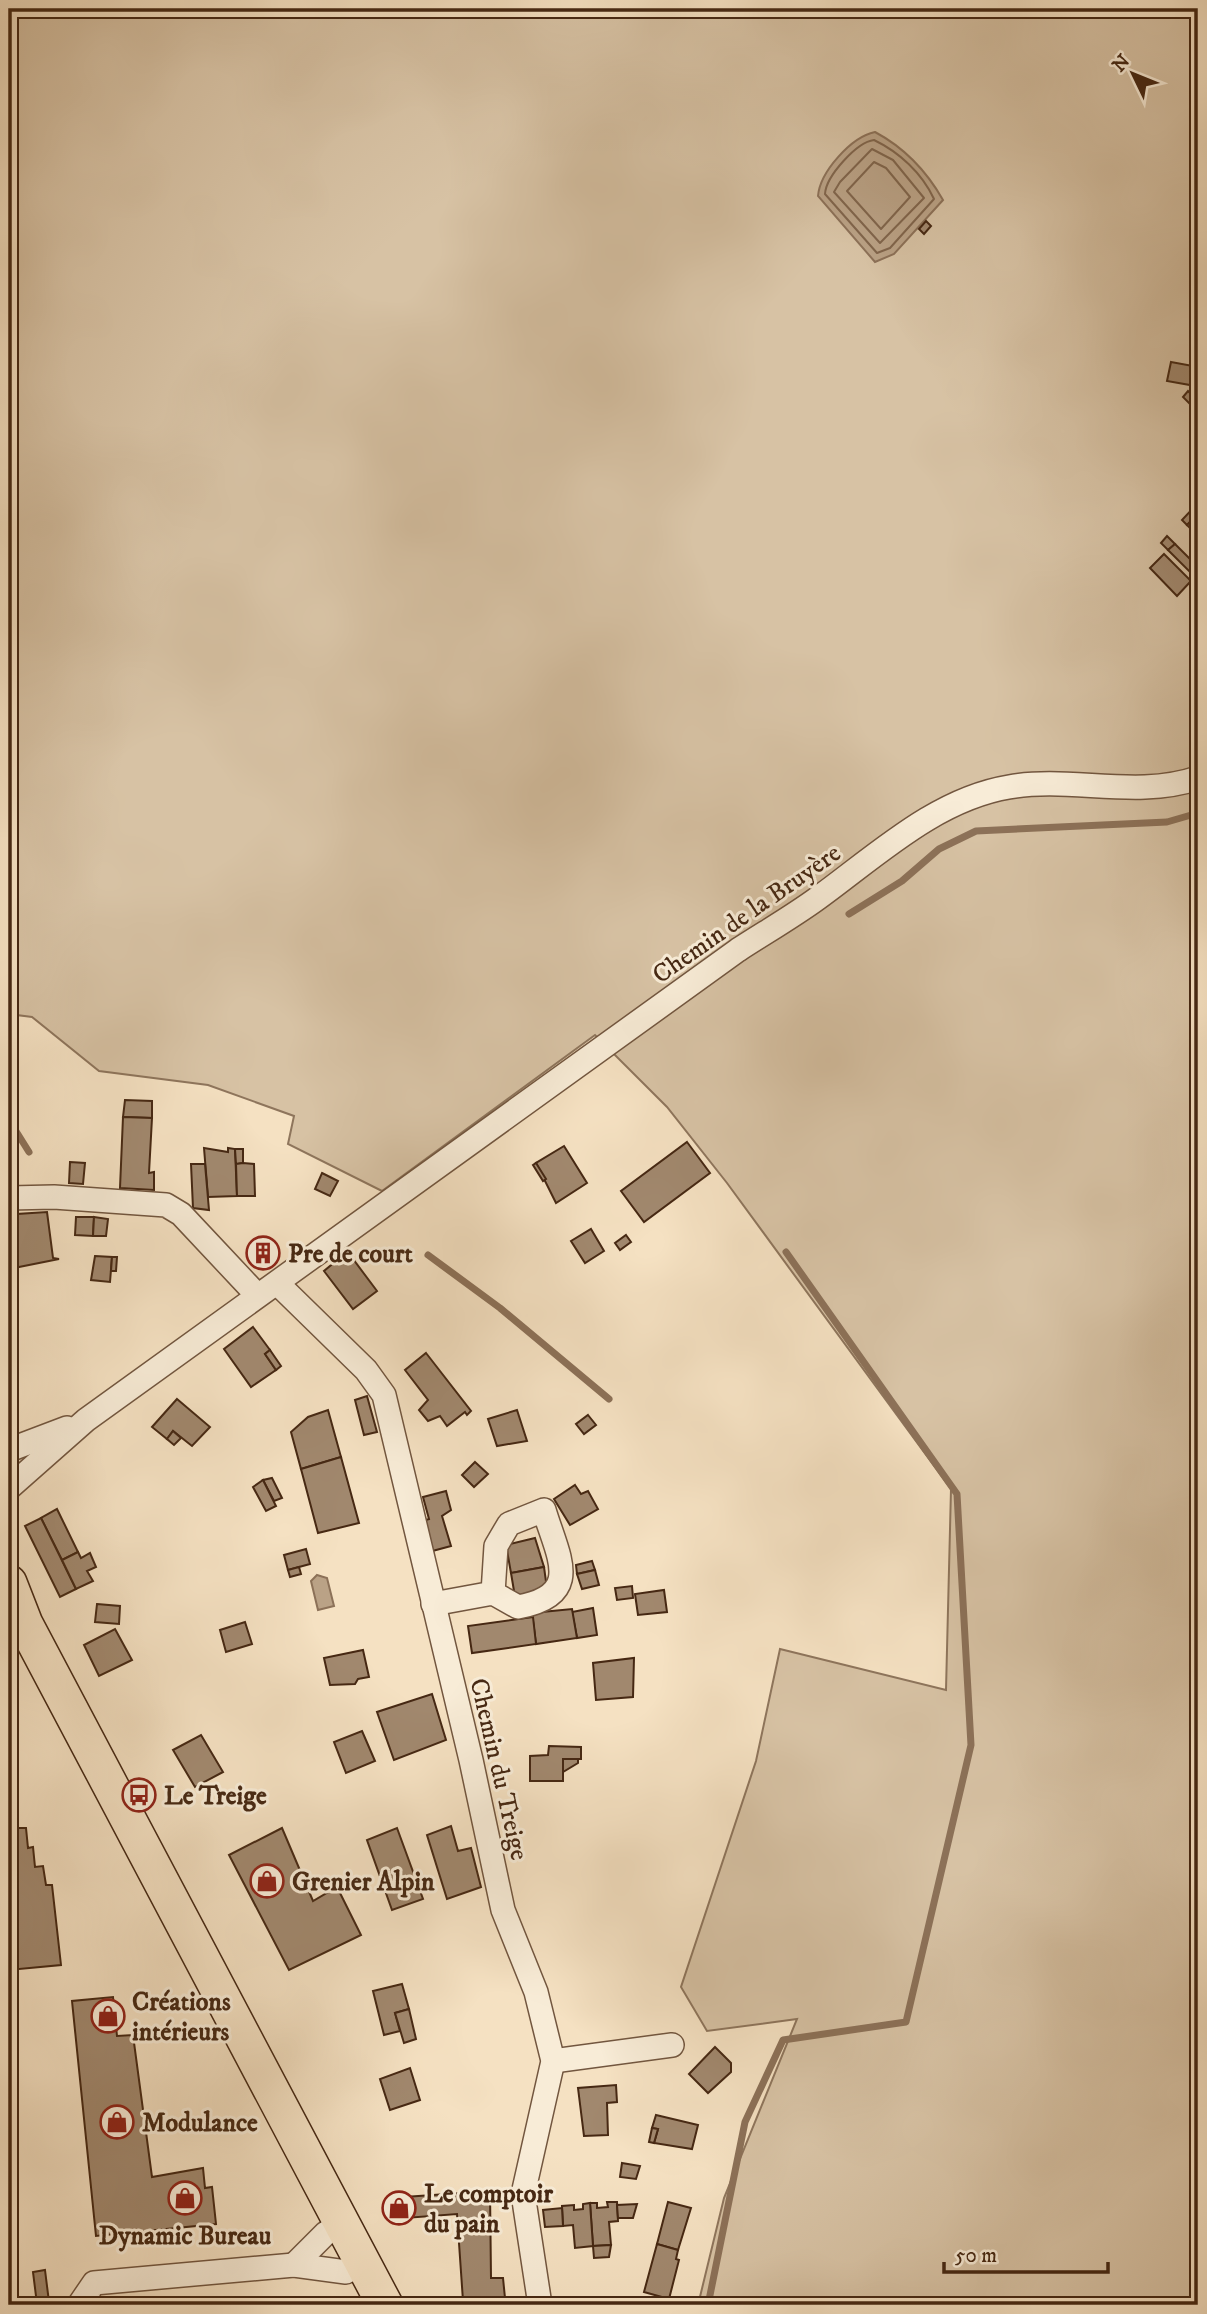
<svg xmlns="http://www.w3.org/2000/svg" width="1207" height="2314" viewBox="0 0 1207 2314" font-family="'IM FELL DW Pica',serif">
	<rect width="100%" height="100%" fill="#f5e1c2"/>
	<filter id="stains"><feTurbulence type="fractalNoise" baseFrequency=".00286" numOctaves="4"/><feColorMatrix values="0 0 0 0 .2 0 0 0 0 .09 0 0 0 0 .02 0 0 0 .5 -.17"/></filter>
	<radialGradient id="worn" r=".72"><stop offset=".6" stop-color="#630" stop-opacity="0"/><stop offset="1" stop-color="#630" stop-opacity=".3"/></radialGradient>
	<path fill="#d7c2a4" stroke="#8e755c" stroke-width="2" d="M 9,9 L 1198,9 L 1198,2305 L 698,2305 L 724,2198 L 797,2019 L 707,2031 L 681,1987 L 756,1761 L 780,1649 L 946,1690 L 951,1489 L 727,1183 L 667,1107 L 595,1035 L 382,1191 L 288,1144 L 294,1116 L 208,1085 L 99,1071 L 32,1017 L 9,1014 Z"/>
	<g fill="#baa286" stroke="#8c7158" stroke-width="2">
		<path d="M 875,132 C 905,148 926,170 943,200 L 894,254 L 875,262 L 818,196 C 820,172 851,137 875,132 Z"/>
		<path d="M 317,1575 L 327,1578 L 334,1606 L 318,1610 L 311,1581 Z"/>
	</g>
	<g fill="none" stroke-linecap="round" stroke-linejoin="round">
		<g stroke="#80654c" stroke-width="2">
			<path d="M 874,140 C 899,152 922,173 934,199 L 890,248 L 877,253 L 825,194 C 826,176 857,142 874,140 Z"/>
			<path d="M 872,149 L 893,160 L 924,198 L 880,243 L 834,192 L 840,182 Z"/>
			<path d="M 874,162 L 886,168 L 910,197 L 881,229 L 847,191 Z"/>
		</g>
		<g stroke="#8c7158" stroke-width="7">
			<path d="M 849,914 L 902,881 L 939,849 L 976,831 L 1167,822 L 1198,813"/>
			<path d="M 9,1120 L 29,1152"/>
			<path d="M 428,1255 L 500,1308 L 609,1399"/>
			<path d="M 708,2305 L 745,2122 L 783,2040 L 906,2022 L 971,1745 L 957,1494 L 786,1252"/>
		</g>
	</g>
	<g fill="#a1886e" stroke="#462813" stroke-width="2">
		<path d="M 926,221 L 931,226 L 924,234 L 919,229 Z"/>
		<path d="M 1171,362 L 1193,366 L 1190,385 L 1167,381 Z"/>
		<path d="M 1188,391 L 1196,399 L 1191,405 L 1183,397 Z"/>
		<path d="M 1198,503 L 1198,514 L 1187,525 L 1182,520 Z"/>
		<path d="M 1198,514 L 1198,536 L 1187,525 Z"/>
		<path d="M 1167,536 L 1175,544 L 1168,550 L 1161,543 Z"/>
		<path d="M 1175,544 L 1198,567 L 1191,573 L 1168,550 Z"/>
		<path d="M 1164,554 L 1191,581 L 1177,596 L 1150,568 Z"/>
		<path d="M 1198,567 L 1198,580 L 1191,573 Z"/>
		<path d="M 125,1100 L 152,1101 L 152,1118 L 123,1117 Z"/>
		<path d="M 123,1117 L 152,1118 L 149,1173 L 154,1172 L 154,1190 L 120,1188 Z"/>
		<path d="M 687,1142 L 710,1173 L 644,1222 L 621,1191 Z"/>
		<path d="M 564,1146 L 587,1183 L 556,1203 L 536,1163 Z"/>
		<path d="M 204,1148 L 228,1152 L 228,1148 L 235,1149 L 237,1196 L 208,1197 Z"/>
		<path d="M 235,1149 L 243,1149 L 243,1163 L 236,1164 Z"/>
		<path d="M 70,1162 L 85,1163 L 83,1184 L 69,1183 Z"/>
		<path d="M 243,1163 L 254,1164 L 255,1196 L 237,1196 L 236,1164 Z"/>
		<path d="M 536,1163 L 546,1179 L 543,1181 L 533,1165 Z"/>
		<path d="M 191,1164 L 205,1164 L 209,1210 L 193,1208 Z"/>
		<path d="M 322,1173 L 338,1181 L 330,1196 L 315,1189 Z"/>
		<path d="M 47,1212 L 53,1258 L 59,1259 L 9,1269 L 9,1223 L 18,1222 L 17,1214 Z"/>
		<path d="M 76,1217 L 94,1217 L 93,1236 L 75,1235 Z"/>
		<path d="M 94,1217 L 108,1219 L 106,1236 L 93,1236 Z"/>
		<path d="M 591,1229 L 604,1251 L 585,1263 L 571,1241 Z"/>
		<path d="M 626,1235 L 631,1242 L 620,1250 L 615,1243 Z"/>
		<path d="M 261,1247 L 269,1254 L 265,1259 L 257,1253 Z"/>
		<path d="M 95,1256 L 112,1257 L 110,1282 L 91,1280 Z"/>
		<path d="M 112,1257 L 117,1257 L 116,1271 L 111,1271 Z"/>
		<path d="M 341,1257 L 347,1264 L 353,1259 L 377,1291 L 353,1309 L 324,1271 Z"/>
		<path d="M 253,1327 L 270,1350 L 265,1354 L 276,1370 L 251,1387 L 224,1349 Z"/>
		<path d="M 270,1350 L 281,1366 L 276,1370 L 265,1354 Z"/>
		<path d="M 426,1353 L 471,1411 L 467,1415 L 465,1412 L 447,1426 L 440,1416 L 428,1421 L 419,1410 L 428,1400 L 405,1370 Z"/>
		<path d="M 367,1396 L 377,1432 L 364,1435 L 355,1400 Z"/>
		<path d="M 177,1399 L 210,1427 L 192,1446 L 173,1431 L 167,1439 L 152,1427 Z"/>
		<path d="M 328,1410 L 341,1457 L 301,1469 L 291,1432 L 308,1417 Z"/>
		<path d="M 517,1410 L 527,1441 L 497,1446 L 488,1419 Z"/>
		<path d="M 588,1415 L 596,1425 L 584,1434 L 576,1424 Z"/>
		<path d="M 173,1431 L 181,1438 L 174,1445 L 167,1439 Z"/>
		<path d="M 341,1457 L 359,1523 L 318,1533 L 301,1469 Z"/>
		<path d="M 475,1462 L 488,1474 L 474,1487 L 462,1475 Z"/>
		<path d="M 272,1478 L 282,1498 L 274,1501 L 263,1480 Z"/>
		<path d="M 263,1480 L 276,1506 L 266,1511 L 253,1487 Z"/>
		<path d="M 575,1485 L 581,1494 L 588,1491 L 598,1509 L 570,1525 L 554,1499 Z"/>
		<path d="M 446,1491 L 451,1510 L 442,1516 L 451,1546 L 425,1553 L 416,1523 L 429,1519 L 423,1497 Z"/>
		<path d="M 57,1509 L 78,1552 L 62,1560 L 41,1518 Z"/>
		<path d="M 41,1518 L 76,1589 L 60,1597 L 25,1526 Z"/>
		<path d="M 535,1538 L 544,1567 L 511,1573 L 506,1545 Z"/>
		<path d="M 306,1549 L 310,1564 L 288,1570 L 284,1555 Z"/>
		<path d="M 78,1552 L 81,1558 L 90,1553 L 96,1567 L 87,1571 L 93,1581 L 76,1589 L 62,1560 Z"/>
		<path d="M 592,1561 L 595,1570 L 577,1574 L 576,1565 Z"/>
		<path d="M 299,1567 L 301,1574 L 290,1577 L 288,1570 Z"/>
		<path d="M 544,1567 L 548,1596 L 516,1603 L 511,1573 Z"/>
		<path d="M 595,1570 L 599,1585 L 582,1589 L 577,1574 Z"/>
		<path d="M 632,1586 L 633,1598 L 617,1600 L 615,1588 Z"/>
		<path d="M 664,1590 L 667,1612 L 638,1615 L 635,1594 Z"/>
		<path d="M 97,1604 L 120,1606 L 119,1624 L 95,1622 Z"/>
		<path d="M 593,1608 L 597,1635 L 577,1638 L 572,1612 Z"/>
		<path d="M 572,1609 L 577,1638 L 536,1644 L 532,1613 Z"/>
		<path d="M 533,1617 L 536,1644 L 472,1653 L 468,1626 Z"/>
		<path d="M 245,1622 L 252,1644 L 226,1652 L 220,1630 Z"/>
		<path d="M 115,1629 L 132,1660 L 99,1676 L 84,1645 Z"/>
		<path d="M 363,1650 L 369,1677 L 358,1679 L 355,1684 L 330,1685 L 324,1658 Z"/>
		<path d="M 634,1658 L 633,1697 L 596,1700 L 593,1663 Z"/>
		<path d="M 432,1694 L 446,1740 L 394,1760 L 377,1712 Z"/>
		<path d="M 362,1731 L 375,1761 L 346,1773 L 334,1742 Z"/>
		<path d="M 201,1735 L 223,1772 L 195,1787 L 173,1750 Z"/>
		<path d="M 549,1746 L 581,1747 L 581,1759 L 563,1759 L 563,1781 L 530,1781 L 530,1756 L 548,1755 Z"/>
		<path d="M 563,1759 L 578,1759 L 578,1763 L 563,1772 Z"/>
		<path d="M 16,1809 L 17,1828 L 26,1828 L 28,1848 L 33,1847 L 35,1867 L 43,1866 L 46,1885 L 52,1885 L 61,1965 L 9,1970 L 9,1810 Z"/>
		<path d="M 451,1826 L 458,1851 L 471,1848 L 481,1887 L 447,1899 L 427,1835 Z"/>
		<path d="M 282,1828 L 313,1901 L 337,1887 L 361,1935 L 289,1970 L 229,1855 Z"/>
		<path d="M 397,1828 L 423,1899 L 392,1910 L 367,1840 Z"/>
		<path d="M 402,1984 L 409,2009 L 395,2013 L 400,2031 L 384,2035 L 373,1991 Z"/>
		<path d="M 113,1997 L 117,2036 L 133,2035 L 152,2177 L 203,2168 L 205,2188 L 212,2187 L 216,2224 L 96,2236 L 72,2001 Z"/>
		<path d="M 409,2009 L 416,2039 L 404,2043 L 395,2013 Z"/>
		<path d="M 715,2047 L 731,2063 L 731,2072 L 708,2093 L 689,2074 Z"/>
		<path d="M 410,2068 L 420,2100 L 390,2110 L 380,2079 Z"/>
		<path d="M 616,2085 L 617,2102 L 607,2103 L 608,2135 L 584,2136 L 578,2088 Z"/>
		<path d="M 656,2115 L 698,2125 L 692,2149 L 654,2143 L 658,2129 L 652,2128 Z"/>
		<path d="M 652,2128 L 658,2129 L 654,2143 L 649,2142 Z"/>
		<path d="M 622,2163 L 640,2166 L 636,2179 L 620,2177 Z"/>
		<path d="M 490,2191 L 491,2278 L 503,2278 L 505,2298 L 463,2301 L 457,2214 L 392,2219 L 390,2198 Z"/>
		<path d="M 607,2202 L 617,2202 L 618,2221 L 609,2222 L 611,2245 L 593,2246 L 590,2203 L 597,2203 L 597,2208 L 608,2207 Z"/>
		<path d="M 668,2202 L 691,2208 L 678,2250 L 657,2244 Z"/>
		<path d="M 590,2203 L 593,2246 L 575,2248 L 573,2225 L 563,2226 L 562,2206 L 574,2205 L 574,2210 L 583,2209 L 583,2204 Z"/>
		<path d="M 637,2204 L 633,2218 L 618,2218 L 617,2205 Z"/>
		<path d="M 562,2208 L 563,2226 L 545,2227 L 543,2210 Z"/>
		<path d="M 657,2244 L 678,2250 L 676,2259 L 679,2260 L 669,2299 L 644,2292 Z"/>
		<path d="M 611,2245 L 609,2257 L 594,2258 L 593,2246 Z"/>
		<path d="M 45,2270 L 49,2302 L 37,2304 L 33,2272 Z"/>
	</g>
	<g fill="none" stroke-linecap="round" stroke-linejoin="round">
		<defs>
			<g id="street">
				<path d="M 9,1198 L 54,1197 L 166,1205 L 181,1214 L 257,1295"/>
				<path d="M 277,1283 L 366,1370 L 384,1395 L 471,1760 L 503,1910 L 536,1992 L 553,2061 L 523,2194 L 540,2305"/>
				<path d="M 9,1450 L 67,1428"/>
				<path d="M 9,1488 L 86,1420 L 738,950 C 764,933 792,917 818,898 C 876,856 936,799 1009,787 C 1071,776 1136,799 1198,778"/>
				<path d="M 433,1604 L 493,1593 L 518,1607 C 584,1595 558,1557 544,1510 L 509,1524 L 496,1546 L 493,1593"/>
				<path d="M 553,2061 L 672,2045"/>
				<path d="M 294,2265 L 326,2233"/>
				<path d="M 79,2305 L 94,2283 L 294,2265 L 346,2272"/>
			</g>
			<path id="primary" d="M 9,1583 L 25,1624 L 385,2305"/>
		</defs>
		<use href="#street" stroke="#72563f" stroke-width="26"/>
		<use href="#primary" stroke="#462813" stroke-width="38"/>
		<use href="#street" stroke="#f8ecd7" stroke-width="23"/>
		<use href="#primary" stroke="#f5e1c2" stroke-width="35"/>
	</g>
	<defs>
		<symbol id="building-ring" viewBox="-11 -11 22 22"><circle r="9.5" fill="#f8ecd7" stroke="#8f2418" stroke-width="1.5"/><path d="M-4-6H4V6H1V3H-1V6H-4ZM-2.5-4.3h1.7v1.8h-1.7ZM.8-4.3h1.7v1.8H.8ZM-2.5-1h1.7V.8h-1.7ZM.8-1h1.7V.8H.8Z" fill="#8f2418"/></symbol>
		<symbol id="bus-ring" viewBox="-11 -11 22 22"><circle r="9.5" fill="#f8ecd7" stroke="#8f2418" stroke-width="1.5"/><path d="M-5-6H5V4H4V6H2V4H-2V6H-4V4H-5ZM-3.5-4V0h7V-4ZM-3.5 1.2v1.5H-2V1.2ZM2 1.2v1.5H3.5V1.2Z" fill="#8f2418"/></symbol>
		<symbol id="shop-ring" viewBox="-11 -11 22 22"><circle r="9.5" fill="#f8ecd7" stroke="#8f2418" stroke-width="1.5"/><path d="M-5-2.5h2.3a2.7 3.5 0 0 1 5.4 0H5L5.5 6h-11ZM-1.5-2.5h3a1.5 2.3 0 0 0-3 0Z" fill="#8f2418"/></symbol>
	</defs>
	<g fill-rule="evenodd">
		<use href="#building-ring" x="244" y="1234" width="38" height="38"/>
		<use href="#bus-ring" x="120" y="1776" width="38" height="38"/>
		<use href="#shop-ring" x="248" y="1862" width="38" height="38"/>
		<use href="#shop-ring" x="89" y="1997" width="38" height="38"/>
		<use href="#shop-ring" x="98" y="2103" width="38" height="38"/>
		<use href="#shop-ring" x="166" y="2179" width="38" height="38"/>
		<use href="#shop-ring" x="380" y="2189" width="38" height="38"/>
	</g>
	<g text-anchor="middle" stroke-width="6" stroke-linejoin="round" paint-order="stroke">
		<g font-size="26" fill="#462813" stroke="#f8ecd7">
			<text transform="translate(746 913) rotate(-35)" y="9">Chemin de la Bruyère</text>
			<text transform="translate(500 1769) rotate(77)" y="9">Chemin du Treige</text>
		</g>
		<g font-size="26" font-weight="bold" fill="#462813" stroke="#f8ecd7" text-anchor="start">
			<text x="288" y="1262">Pre de court</text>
			<text x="164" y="1804">Le Treige</text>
			<text x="292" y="1890">Grenier Alpin</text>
			<text x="132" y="2010">Créations<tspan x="132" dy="30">intérieurs</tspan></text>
			<text x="142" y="2131">Modulance</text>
			<text x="424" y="2202">Le comptoir<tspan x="424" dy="30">du pain</tspan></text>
			<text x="185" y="2244" text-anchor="middle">Dynamic Bureau</text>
		</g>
	</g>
	<rect width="1207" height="2314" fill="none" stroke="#f5e1c2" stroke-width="35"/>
	<rect x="10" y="10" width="1186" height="2293" fill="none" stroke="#462813" stroke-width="3.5"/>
	<rect x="18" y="18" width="1172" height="2279" fill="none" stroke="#462813" stroke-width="2"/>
	<g transform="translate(1133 74) rotate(313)" stroke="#f8ecd7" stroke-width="5" paint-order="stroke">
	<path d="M0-5L12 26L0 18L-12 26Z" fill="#462813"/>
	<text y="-10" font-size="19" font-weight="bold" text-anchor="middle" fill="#462813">N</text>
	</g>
	<path d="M944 2262v10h164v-10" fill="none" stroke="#462813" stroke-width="3.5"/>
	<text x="955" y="2262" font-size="21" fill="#462813" stroke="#f8ecd7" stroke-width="5" paint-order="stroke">50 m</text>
	<rect width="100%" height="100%" filter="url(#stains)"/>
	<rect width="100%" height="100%" fill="url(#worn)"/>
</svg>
